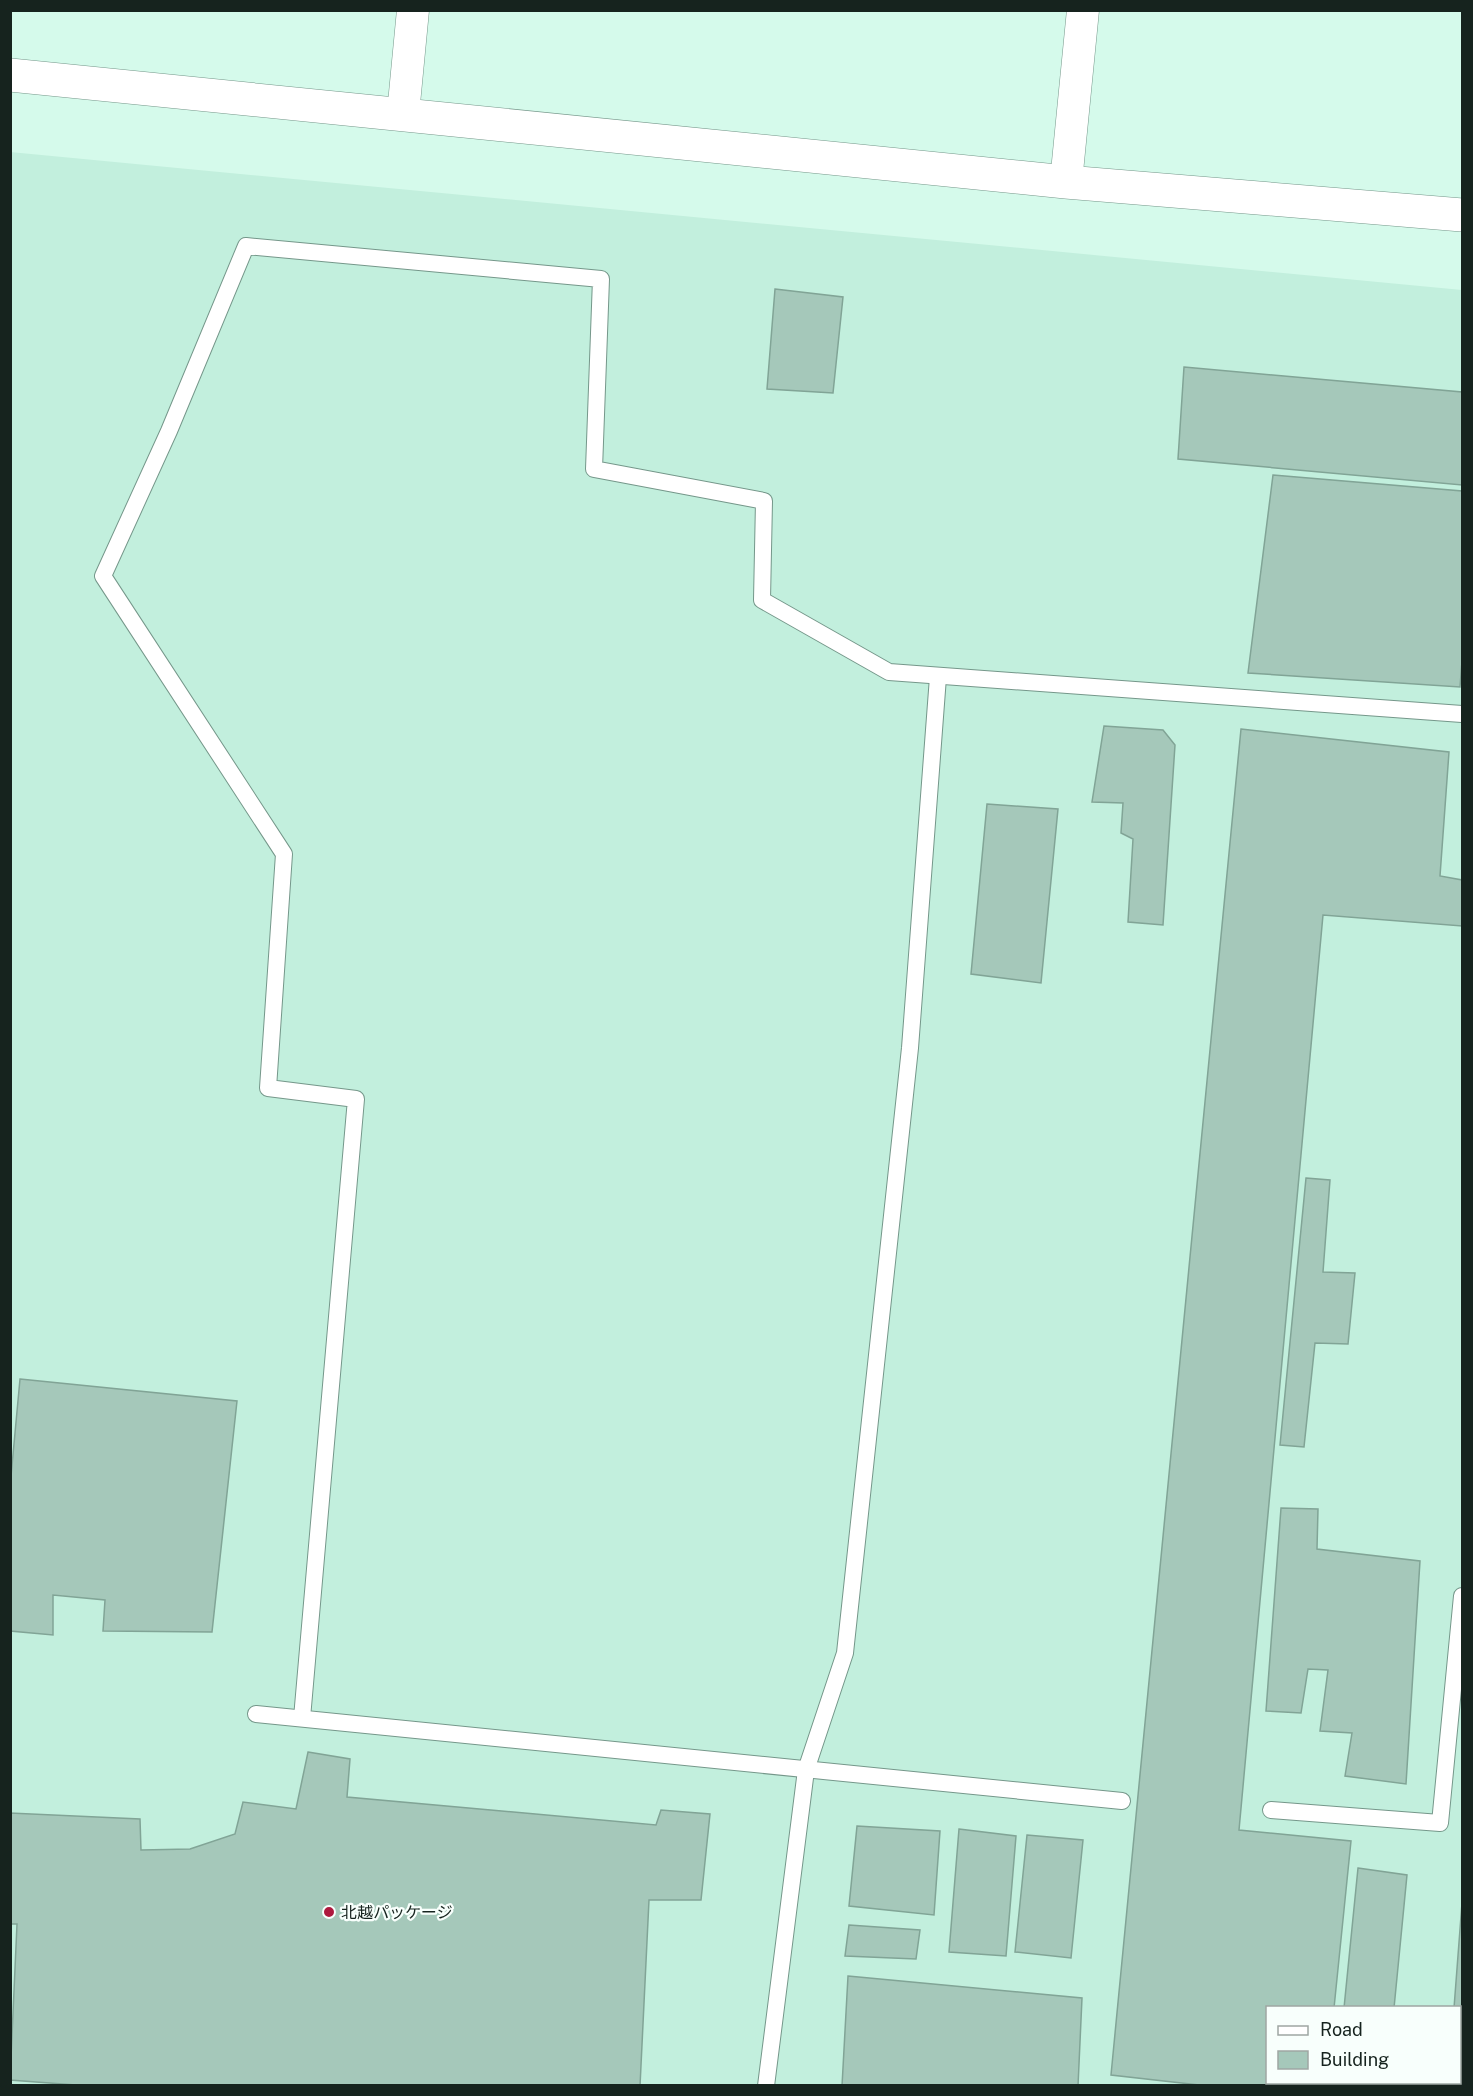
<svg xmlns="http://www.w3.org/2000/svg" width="1473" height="2096" viewBox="0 0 1473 2096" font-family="'Public Sans','Noto Sans JP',sans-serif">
	<rect width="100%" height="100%" fill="#d5faeb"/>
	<path fill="#c2efdd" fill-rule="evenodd" d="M 10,152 L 1462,290 L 1462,2085 L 11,2085 ZM 1268,2008 L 1460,2008 L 1460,2082 L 1268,2082 Z"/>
	<g fill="#a5c8ba" stroke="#81a496" stroke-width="1.5">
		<path d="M 775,289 L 843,297 L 833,393 L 767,389 Z"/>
		<path d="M 1184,367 L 1462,392 L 1462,485 L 1178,459 Z"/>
		<path d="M 1273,475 L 1462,491 L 1462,661 L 1460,687 L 1248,673 Z"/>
		<path d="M 1104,726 L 1163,730 L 1175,745 L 1163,925 L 1128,922 L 1133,839 L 1121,833 L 1123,803 L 1092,802 Z"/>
		<path d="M 1241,729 L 1449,752 L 1440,876 L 1462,880 L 1462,926 L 1323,915 L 1239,1830 L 1351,1841 L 1334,2008 L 1268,2008 L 1268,2082 L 1327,2082 L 1327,2086 L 1208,2086 L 1111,2075 Z"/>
		<path d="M 987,804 L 1058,809 L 1041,983 L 971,974 Z"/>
		<path d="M 1306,1178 L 1330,1180 L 1323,1272 L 1355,1273 L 1348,1344 L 1315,1343 L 1304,1447 L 1280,1445 Z"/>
		<path d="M 20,1379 L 237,1401 L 212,1632 L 103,1631 L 105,1600 L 53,1595 L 53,1635 L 10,1631 L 10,1487 Z"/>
		<path d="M 1281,1508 L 1318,1509 L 1317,1549 L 1420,1561 L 1406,1784 L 1345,1776 L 1352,1733 L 1320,1731 L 1328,1670 L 1308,1669 L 1301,1713 L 1266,1711 Z"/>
		<path d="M 308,1752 L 350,1759 L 347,1797 L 656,1825 L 661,1810 L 710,1814 L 701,1900 L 649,1900 L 640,2086 L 89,2086 L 10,2080 L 17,1924 L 10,1924 L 10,1813 L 140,1819 L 141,1850 L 190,1849 L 235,1834 L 243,1802 L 296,1809 Z"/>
		<path d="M 857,1826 L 940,1831 L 934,1915 L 849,1906 Z"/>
		<path d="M 959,1829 L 1016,1836 L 1006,1956 L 949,1952 Z"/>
		<path d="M 1027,1835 L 1083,1840 L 1071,1958 L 1015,1952 Z"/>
		<path d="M 1358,1868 L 1407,1875 L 1394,2008 L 1344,2008 Z"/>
		<path d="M 1462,1903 L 1462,2086 L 1447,2086 L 1447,2082 L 1460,2082 L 1460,2008 L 1454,2008 Z"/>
		<path d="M 849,1925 L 920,1930 L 916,1959 L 845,1956 Z"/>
		<path d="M 848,1976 L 1082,1998 L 1078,2086 L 842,2086 Z"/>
		<rect x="1336" y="2082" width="50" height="4"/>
	</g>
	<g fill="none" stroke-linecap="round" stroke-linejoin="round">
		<defs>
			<g id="lane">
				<path d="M 256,1714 L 1122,1801"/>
				<path d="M 302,1718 L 356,1099 L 268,1088 L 284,854 L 103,576 L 169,431 L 246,246 L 601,279 L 594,469 L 764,501 L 762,600 L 889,672 L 1462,714"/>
				<path d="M 1271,1810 L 1440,1823 L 1462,1596"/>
				<path d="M 766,2086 L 806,1770 L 845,1653 L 910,1048 L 938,677"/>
			</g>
			<g id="street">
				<path d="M 403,114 L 413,10"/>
				<path d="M 1066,182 L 1083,10"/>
			</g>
			<path id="secondary" d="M 10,75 L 1066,182 L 1462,215"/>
		</defs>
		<use href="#lane" stroke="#75978a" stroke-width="18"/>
		<use href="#street" stroke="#75978a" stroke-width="33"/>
		<use href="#secondary" stroke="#75978a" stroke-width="34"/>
		<use href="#lane" stroke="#fff" stroke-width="16"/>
		<use href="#street" stroke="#fff" stroke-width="32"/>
		<use href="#secondary" stroke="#fff" stroke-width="33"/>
	</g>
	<circle fill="#ae193e" stroke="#f8fffc" stroke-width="2" cx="329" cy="1912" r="6"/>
	<g text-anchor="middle" stroke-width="4.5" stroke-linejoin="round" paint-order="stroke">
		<g font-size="16" fill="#16231e" stroke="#f8fffc" text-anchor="start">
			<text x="341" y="1918">北越パッケージ</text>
		</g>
	</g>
	<rect width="1473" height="2096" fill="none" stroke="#16231e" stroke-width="24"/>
	<rect x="1266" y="2006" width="195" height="78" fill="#f8fffc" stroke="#9ea7a3" stroke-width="1.5"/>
	<rect x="1278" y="2026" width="30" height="9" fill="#ffffff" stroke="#9ea7a3" stroke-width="1.5"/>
	<text x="1320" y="2036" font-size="18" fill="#16231e">Road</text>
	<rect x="1278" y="2051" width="30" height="18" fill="#a5c8ba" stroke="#9ea7a3" stroke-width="1.5"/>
	<text x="1320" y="2066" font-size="18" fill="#16231e">Building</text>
</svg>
